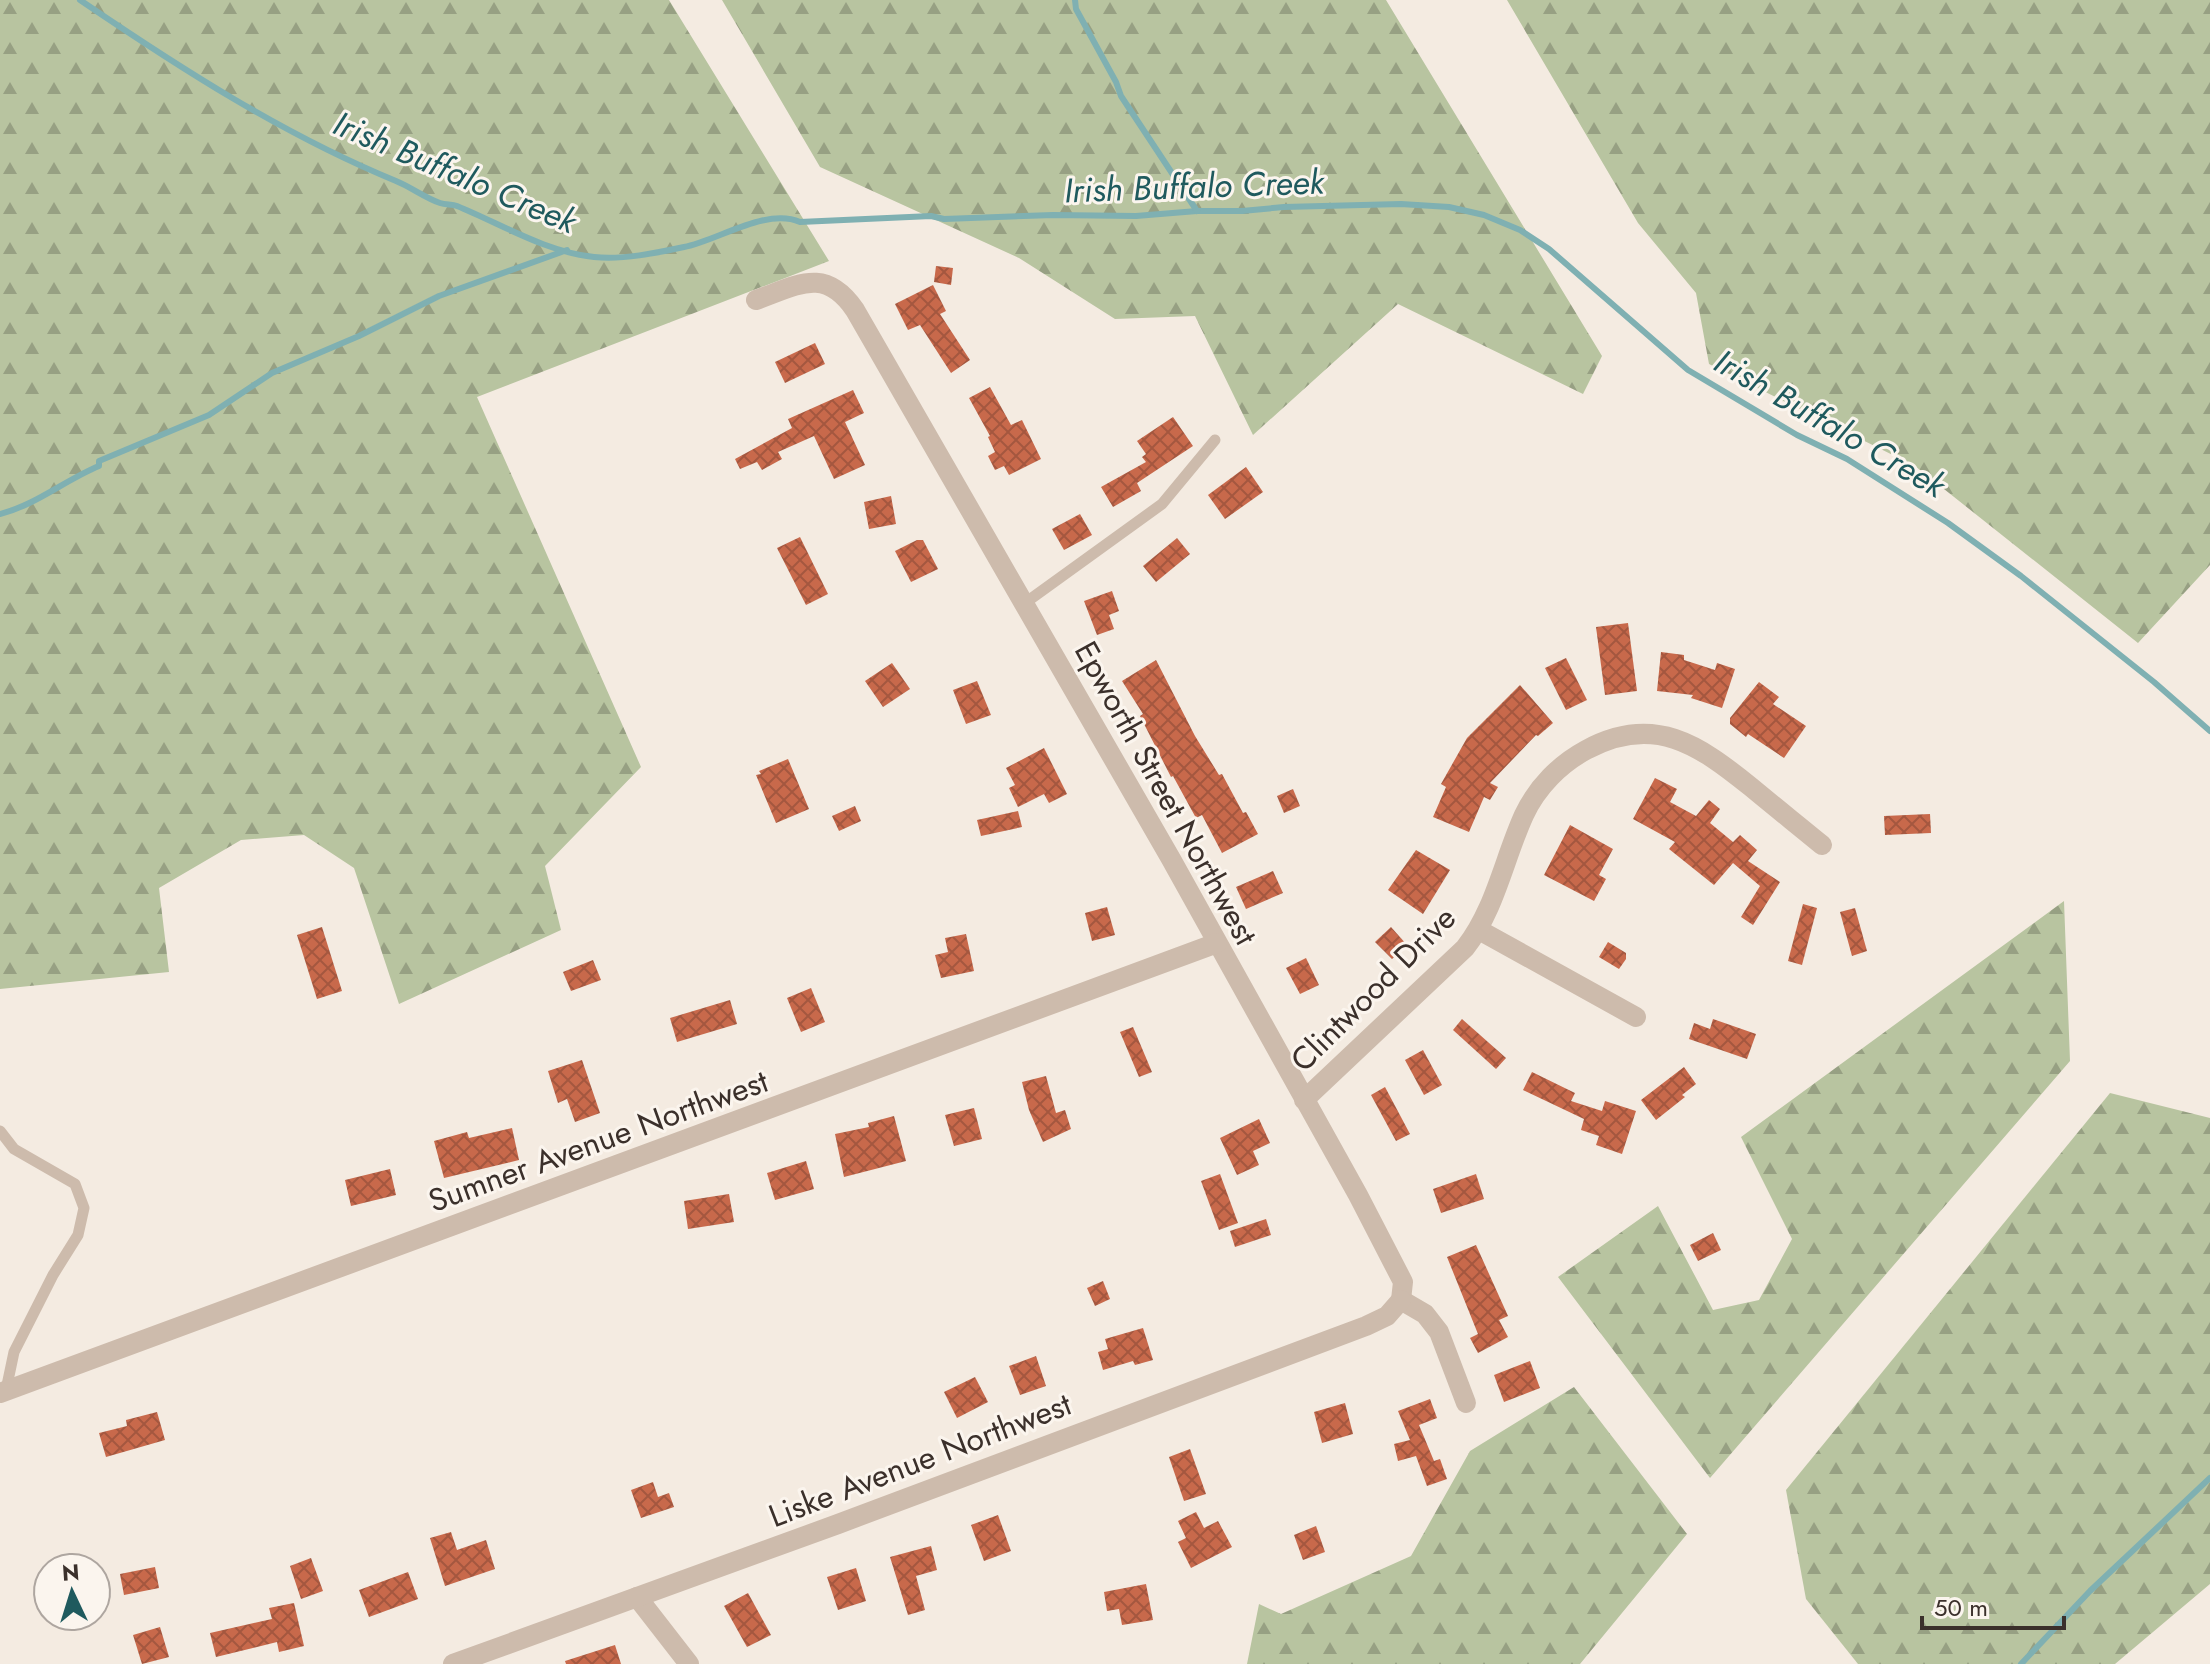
<svg xmlns="http://www.w3.org/2000/svg" width="2210" height="1664" viewBox="0 0 2210 1664" font-family="Jost,sans-serif">
	<defs>
		<pattern id="forest-firs" width="22" height="20" patternUnits="userSpaceOnUse" patternTransform="scale(2)"><rect width="22" height="20" fill="#b8c4a0"/><path d="M5 1l3.5 6h-7zM16 11l3.5 6h-7z" fill="#97a083"/></pattern>
		<pattern id="building-cross-hatch" width="8" height="8" patternUnits="userSpaceOnUse" patternTransform="scale(2)"><rect width="8" height="8" fill="#c8694b"/><path d="M0 0l8 8M0 8l8-8" fill="none" stroke="#a4573f"/></pattern>
	</defs>
	<rect width="100%" height="100%" fill="#f4ebe1"/>
	<g fill="url(#forest-firs)">
		<path d="M 0,0 L 669,0 L 829,261 L 477,397 L 641,767 L 545,866 L 561,930 L 399,1004 L 354,868 L 304,835 L 241,840 L 159,888 L 169,972 L 0,989 Z"/>
		<path d="M 722,0 L 1386,0 L 1602,356 L 1583,394 L 1398,304 L 1253,435 L 1195,316 L 1115,319 L 1019,258 L 820,167 Z"/>
		<path d="M 1507,0 L 2210,0 L 2210,565 L 2138,643 L 1915,466 L 1709,364 L 1696,293 L 1638,223 Z"/>
		<path d="M 2064,901 L 2070,1061 L 1710,1478 L 1558,1277 L 1658,1206 L 1713,1310 L 1759,1300 L 1792,1239 L 1741,1137 Z"/>
		<path d="M 2110,1093 L 2210,1118 L 2210,1584 L 2115,1664 L 1858,1664 L 1806,1599 L 1786,1490 Z"/>
		<path d="M 1574,1387 L 1687,1534 L 1580,1664 L 1247,1664 L 1259,1604 L 1281,1614 L 1411,1556 L 1470,1451 Z"/>
	</g>
	<g fill="none" stroke-linecap="round" stroke-linejoin="round">
		<g stroke="#7fb0b2" stroke-width="6">
			<path d="M 80,0 C 180,68 284,135 396,181 C 411,187 425,198 440,203 C 446,205 452,204 457,206 C 501,224 546,252 594,257 C 623,260 656,253 684,247 C 717,241 766,207 800,222 L 931,216 L 944,219 L 1053,215 L 1136,216 L 1197,211 L 1242,211 L 1284,207 L 1401,204 L 1449,207 L 1484,215 L 1520,230 L 1549,249 L 1688,370 L 1797,435 L 1847,459 L 1948,523 L 2021,576 L 2154,682 L 2210,731"/>
			<path d="M 1075,0 L 1076,9 L 1116,82 L 1121,96 L 1197,211"/>
			<path d="M 0,514 C 36,505 65,480 99,466 L 99,461 L 209,415 L 272,373 L 359,336 L 439,296 L 567,250"/>
			<path d="M 2021,1664 L 2090,1591 L 2210,1478"/>
		</g>
	</g>
	<g fill="url(#building-cross-hatch)">
		<path d="M 936,266 L 953,268 L 951,285 L 934,282 Z"/>
		<path d="M 933,285 L 946,311 L 940,314 L 970,360 L 951,373 L 920,325 L 908,330 L 895,304 Z"/>
		<path d="M 815,343 L 825,364 L 785,383 L 775,362 Z"/>
		<path d="M 990,387 L 1011,425 L 1022,420 L 1041,459 L 1009,475 L 1004,466 L 995,470 L 988,456 L 995,452 L 988,437 L 990,436 L 969,398 Z"/>
		<path d="M 853,390 L 864,413 L 845,422 L 865,465 L 834,479 L 814,436 L 778,452 L 782,459 L 762,470 L 757,462 L 740,469 L 735,459 L 792,428 L 788,419 Z"/>
		<path d="M 1173,417 L 1193,446 L 1137,483 L 1141,491 L 1113,507 L 1101,487 L 1146,462 L 1142,457 L 1146,454 L 1137,441 Z"/>
		<path d="M 1246,467 L 1263,492 L 1225,519 L 1208,495 Z"/>
		<path d="M 891,496 L 896,524 L 869,529 L 864,502 Z"/>
		<path d="M 1080,514 L 1092,535 L 1064,550 L 1052,529 Z"/>
		<path d="M 800,537 L 828,594 L 806,605 L 777,548 Z"/>
		<path d="M 1177,538 L 1190,554 L 1156,582 L 1143,566 Z"/>
		<path d="M 917,540 L 923,540 L 938,569 L 911,582 L 895,551 Z"/>
		<path d="M 1112,591 L 1119,611 L 1109,615 L 1114,629 L 1097,635 L 1084,601 Z"/>
		<path d="M 1628,623 L 1637,691 L 1605,695 L 1596,627 Z"/>
		<path d="M 1661,652 L 1684,655 L 1684,660 L 1715,670 L 1717,663 L 1735,669 L 1722,708 L 1691,698 L 1693,695 L 1657,691 Z"/>
		<path d="M 1566,658 L 1587,700 L 1566,710 L 1545,668 Z"/>
		<path d="M 1156,660 L 1195,736 L 1219,775 L 1222,774 L 1243,813 L 1246,812 L 1258,834 L 1222,853 L 1202,815 L 1196,818 L 1173,776 L 1171,777 L 1140,716 L 1143,714 L 1122,681 Z"/>
		<path d="M 892,663 L 910,689 L 883,707 L 865,681 Z"/>
		<path d="M 977,681 L 991,715 L 966,724 L 953,690 Z"/>
		<path d="M 1759,682 L 1779,697 L 1773,704 L 1806,726 L 1784,758 L 1748,734 L 1746,737 L 1730,724 L 1730,718 Z"/>
		<path d="M 1520,685 L 1553,723 L 1538,736 L 1536,735 L 1490,783 L 1498,787 L 1490,800 L 1484,797 L 1469,832 L 1433,817 L 1446,787 L 1441,784 L 1467,738 Z"/>
		<path d="M 1044,748 L 1067,794 L 1049,803 L 1044,794 L 1018,807 L 1009,788 L 1015,785 L 1006,768 Z"/>
		<path d="M 788,759 L 809,809 L 776,823 L 756,775 L 761,774 L 759,771 Z"/>
		<path d="M 1655,778 L 1677,789 L 1670,802 L 1696,816 L 1709,800 L 1720,809 L 1710,823 L 1733,842 L 1740,835 L 1757,850 L 1748,861 L 1780,882 L 1753,925 L 1741,917 L 1760,886 L 1733,863 L 1714,885 L 1669,849 L 1675,842 L 1633,819 Z"/>
		<path d="M 1293,789 L 1300,806 L 1284,813 L 1277,796 Z"/>
		<path d="M 855,806 L 861,821 L 839,831 L 832,816 Z"/>
		<path d="M 1018,811 L 1022,827 L 981,836 L 977,820 Z"/>
		<path d="M 1930,814 L 1931,833 L 1885,835 L 1884,816 Z"/>
		<path d="M 1570,825 L 1613,849 L 1599,875 L 1606,879 L 1594,901 L 1544,875 Z"/>
		<path d="M 1416,850 L 1450,870 L 1423,914 L 1388,890 Z"/>
		<path d="M 1273,871 L 1283,893 L 1246,909 L 1236,887 Z"/>
		<path d="M 1803,904 L 1817,908 L 1802,965 L 1788,961 Z"/>
		<path d="M 1107,907 L 1115,935 L 1092,941 L 1085,913 Z"/>
		<path d="M 1855,908 L 1867,951 L 1852,956 L 1840,912 Z"/>
		<path d="M 322,927 L 342,991 L 317,999 L 297,935 Z"/>
		<path d="M 1391,927 L 1407,945 L 1392,959 L 1375,942 Z"/>
		<path d="M 966,934 L 974,971 L 941,978 L 935,955 L 948,952 L 945,938 Z"/>
		<path d="M 1608,942 L 1626,953 L 1626,959 L 1619,969 L 1599,957 Z"/>
		<path d="M 1306,958 L 1319,985 L 1300,994 L 1286,968 Z"/>
		<path d="M 593,960 L 601,980 L 571,991 L 563,972 Z"/>
		<path d="M 811,988 L 825,1022 L 801,1032 L 787,998 Z"/>
		<path d="M 730,1000 L 737,1024 L 677,1042 L 670,1018 Z"/>
		<path d="M 1462,1019 L 1506,1058 L 1496,1069 L 1453,1030 Z"/>
		<path d="M 1713,1019 L 1756,1034 L 1747,1059 L 1689,1039 L 1694,1023 L 1710,1029 Z"/>
		<path d="M 1133,1027 L 1152,1072 L 1139,1077 L 1120,1032 Z"/>
		<path d="M 1423,1050 L 1442,1085 L 1424,1095 L 1405,1060 Z"/>
		<path d="M 582,1060 L 600,1113 L 575,1122 L 567,1099 L 558,1103 L 548,1071 Z"/>
		<path d="M 1684,1067 L 1696,1084 L 1682,1095 L 1685,1097 L 1656,1120 L 1641,1100 Z"/>
		<path d="M 1532,1072 L 1575,1093 L 1571,1101 L 1602,1111 L 1605,1101 L 1636,1111 L 1622,1154 L 1596,1145 L 1599,1136 L 1581,1130 L 1584,1119 L 1523,1090 Z"/>
		<path d="M 1046,1076 L 1056,1113 L 1065,1110 L 1071,1129 L 1043,1142 L 1029,1110 L 1022,1082 Z"/>
		<path d="M 1385,1087 L 1410,1134 L 1396,1141 L 1371,1095 Z"/>
		<path d="M 974,1108 L 982,1139 L 954,1146 L 945,1115 Z"/>
		<path d="M 894,1116 L 906,1161 L 844,1177 L 835,1134 L 869,1127 L 868,1123 Z"/>
		<path d="M 1259,1119 L 1270,1143 L 1253,1151 L 1259,1165 L 1237,1175 L 1220,1138 Z"/>
		<path d="M 512,1128 L 519,1160 L 444,1178 L 434,1141 L 467,1132 L 469,1138 Z"/>
		<path d="M 806,1161 L 814,1189 L 775,1200 L 767,1173 Z"/>
		<path d="M 390,1169 L 396,1195 L 351,1206 L 345,1180 Z"/>
		<path d="M 1220,1174 L 1238,1223 L 1219,1230 L 1201,1181 Z"/>
		<path d="M 1476,1174 L 1484,1199 L 1441,1213 L 1433,1189 Z"/>
		<path d="M 729,1194 L 734,1222 L 688,1229 L 684,1201 Z"/>
		<path d="M 1266,1219 L 1271,1235 L 1235,1247 L 1230,1231 Z"/>
		<path d="M 1713,1233 L 1721,1250 L 1698,1261 L 1690,1245 Z"/>
		<path d="M 1476,1245 L 1508,1316 L 1499,1320 L 1508,1337 L 1478,1353 L 1470,1338 L 1478,1334 L 1447,1257 Z"/>
		<path d="M 1103,1281 L 1110,1299 L 1095,1306 L 1087,1288 Z"/>
		<path d="M 1143,1328 L 1153,1360 L 1135,1365 L 1133,1361 L 1103,1370 L 1098,1352 L 1108,1349 L 1105,1339 Z"/>
		<path d="M 1036,1356 L 1046,1386 L 1020,1395 L 1009,1366 Z"/>
		<path d="M 1530,1361 L 1540,1388 L 1504,1402 L 1494,1375 Z"/>
		<path d="M 975,1377 L 988,1402 L 957,1418 L 944,1392 Z"/>
		<path d="M 1430,1399 L 1437,1418 L 1419,1425 L 1434,1461 L 1440,1459 L 1447,1479 L 1427,1486 L 1416,1456 L 1398,1461 L 1394,1444 L 1410,1440 L 1398,1411 Z"/>
		<path d="M 1345,1403 L 1353,1434 L 1322,1443 L 1314,1412 Z"/>
		<path d="M 157,1412 L 165,1440 L 106,1457 L 99,1433 L 127,1426 L 126,1420 Z"/>
		<path d="M 1190,1449 L 1206,1494 L 1184,1501 L 1169,1457 Z"/>
		<path d="M 653,1482 L 658,1497 L 669,1493 L 674,1507 L 641,1518 L 631,1490 Z"/>
		<path d="M 1196,1512 L 1204,1528 L 1218,1521 L 1232,1547 L 1191,1568 L 1178,1542 L 1186,1538 L 1178,1521 Z"/>
		<path d="M 998,1515 L 1011,1551 L 984,1561 L 971,1525 Z"/>
		<path d="M 1316,1526 L 1325,1552 L 1303,1560 L 1294,1535 Z"/>
		<path d="M 451,1532 L 457,1550 L 486,1540 L 495,1569 L 445,1586 L 430,1538 Z"/>
		<path d="M 931,1546 L 937,1570 L 916,1576 L 925,1610 L 908,1615 L 890,1557 Z"/>
		<path d="M 311,1558 L 323,1591 L 301,1599 L 290,1566 Z"/>
		<path d="M 155,1567 L 159,1588 L 124,1595 L 120,1574 Z"/>
		<path d="M 856,1568 L 866,1601 L 838,1610 L 827,1577 Z"/>
		<path d="M 408,1572 L 418,1599 L 369,1617 L 359,1590 Z"/>
		<path d="M 1146,1584 L 1153,1620 L 1122,1625 L 1119,1609 L 1107,1611 L 1104,1592 Z"/>
		<path d="M 748,1593 L 771,1635 L 747,1647 L 724,1606 Z"/>
		<path d="M 294,1603 L 304,1646 L 279,1652 L 277,1642 L 216,1657 L 210,1633 L 272,1619 L 269,1608 Z"/>
		<path d="M 160,1627 L 169,1657 L 142,1664 L 133,1635 Z"/>
		<path d="M 615,1645 L 621,1664 L 566,1664 L 565,1661 Z"/>
	</g>
	<g fill="none" stroke-linecap="round" stroke-linejoin="round">
		<g stroke="#cdbbac" stroke-width="11">
			<path d="M 1025,603 L 1162,504 L 1215,440"/>
			<path d="M 0,1131 L 14,1149 L 75,1184 L 84,1208 L 78,1235 L 53,1275 L 14,1352 L 6,1390"/>
		</g>
		<g stroke="#cdbbac" stroke-width="20">
			<path d="M 756,300 C 798,285 825,266 855,310 L 1171,859 L 1358,1195 L 1403,1282 L 1401,1300"/>
			<path d="M 1479,930 L 1636,1017"/>
			<path d="M 1304,1100 L 1465,948 C 1495,910 1504,859 1524,815 C 1537,787 1560,764 1586,750 C 1654,713 1699,745 1751,787 C 1775,807 1799,826 1822,845"/>
			<path d="M 1401,1300 L 1425,1314 L 1439,1332 L 1466,1403"/>
			<path d="M 0,1393 L 1217,943"/>
			<path d="M 637,1597 L 689,1664"/>
			<path d="M 453,1664 L 838,1524 L 1366,1326 L 1387,1316 L 1401,1300"/>
		</g>
	</g>
	<g text-anchor="middle" stroke-width="6" stroke-linejoin="round" paint-order="stroke">
		<g font-size="32" fill="#3b302b" stroke="#fbf5ee">
			<text transform="translate(1166 793) rotate(61)" y="11">Epworth Street Northwest</text>
			<text transform="translate(1373 989) rotate(-45)" y="11">Clintwood Drive</text>
			<text transform="translate(598 1141) rotate(-20)" y="11">Sumner Avenue Northwest</text>
			<text transform="translate(920 1460) rotate(-21)" y="11">Liske Avenue Northwest</text>
		</g>
		<g font-size="34" font-style="italic" fill="#1f5a5e" stroke="#fbf5ee">
			<text transform="translate(455 172) rotate(23)" y="12">Irish Buffalo Creek</text>
			<text transform="translate(1194 186) rotate(-2)" y="12">Irish Buffalo Creek</text>
			<text transform="translate(1830 423) rotate(30)" y="12">Irish Buffalo Creek</text>
		</g>
	</g>
	<g transform="translate(72 1592) rotate(356)"><circle r="38" fill="#fbf5ee" stroke="#aea6a0" stroke-width="2"/>
	<path d="M0-6L14 30L0 20L-14 30Z" fill="#1f5a5e"/>
	<text y="-12" font-size="22" font-weight="bold" text-anchor="middle" fill="#3b302b">N</text>
	</g>
	<path d="M1922 1616v12h142v-12" fill="none" stroke="#3b302b" stroke-width="4"/>
	<text x="1934" y="1616" font-size="24" fill="#3b302b" stroke="#fbf5ee" stroke-width="6" paint-order="stroke">50 m</text>
</svg>
